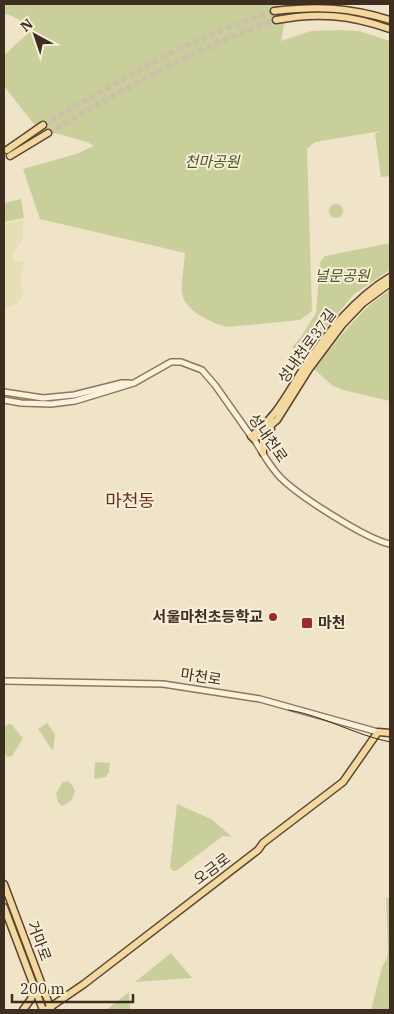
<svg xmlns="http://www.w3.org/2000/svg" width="394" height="1014" viewBox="0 0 394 1014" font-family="'IBM Plex Serif','Noto Sans KR',serif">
	<rect width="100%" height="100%" fill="#f0e4c8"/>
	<path fill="#e6deb5" d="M 23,220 L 23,239 L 13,253 L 13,262 L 24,261 L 20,280 L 23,296 L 17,303 L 4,310 L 4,224 Z"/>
	<g fill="#c9cf9b">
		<path d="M 4,4 L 288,4 L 281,41 L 311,31 L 341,30 L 359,31 L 390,41 L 390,176 L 381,177 L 375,134 L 381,131 L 315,142 L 307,149 L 312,311 L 300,320 L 227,327 C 212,323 184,311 182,293 C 181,280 184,266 185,253 L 40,219 L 23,169 L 76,154 L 94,146 L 87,142 L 37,128 L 4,86 L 4,55 L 35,27 L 7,14 L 4,14 Z"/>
		<path d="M 21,199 L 24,218 L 4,222 L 4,203 Z"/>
		<circle cx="336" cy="211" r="7"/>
		<path d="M 390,243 L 390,270 L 353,295 L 302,357 L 292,347 L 301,337 L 316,313 L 320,262 L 325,256 Z"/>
		<path d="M 390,290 L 390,401 L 343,390 L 333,386 L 314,369 C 337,341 359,310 390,290 Z"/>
		<path d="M 47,723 L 55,734 L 53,751 C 48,745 44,737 38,729 Z"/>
		<path d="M 11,724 L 23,738 L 12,756 L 7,757 L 4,752 L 4,728 L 7,725 Z"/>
		<path d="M 95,762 L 110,763 L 109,772 L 106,777 L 94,779 Z"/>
		<path d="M 68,781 L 72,785 L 75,791 L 71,801 L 62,806 L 58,802 L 56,793 L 63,782 Z"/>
		<path d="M 177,804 L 211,819 L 232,837 L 223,836 L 176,871 L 173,871 L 170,867 Z"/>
		<path d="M 386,898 L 390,898 L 390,1002 L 389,1010 L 371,1010 L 382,967 L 387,958 L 388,952 Z"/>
		<path d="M 171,953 L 192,978 L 135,982 Z"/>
		<path d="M 129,992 L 130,1009 L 106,1010 Z"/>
	</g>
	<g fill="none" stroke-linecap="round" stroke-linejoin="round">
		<g stroke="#ccc0a6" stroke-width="6" stroke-dasharray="6 3" stroke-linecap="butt">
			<path d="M 43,125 C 97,94 149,62 205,37 C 228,27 251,19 274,11"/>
			<path d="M 48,133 C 122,91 195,47 276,20"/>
		</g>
		<defs>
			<g id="minor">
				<path d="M 4,392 L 43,398 L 74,395 L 122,383 L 129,383"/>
				<path d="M 4,400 L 21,403 L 51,404 L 75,401 L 134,383 L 171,362 L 181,362 L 202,370 L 215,385 L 251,436"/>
				<path d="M 254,439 C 262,452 270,467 281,478 C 299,496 366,539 390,544"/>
				<path d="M 4,681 L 163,684 L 260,699 L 378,732"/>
			</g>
			<g id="major">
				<path d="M 274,11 C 318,6 348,7 390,20"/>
				<path d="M 276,20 C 318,12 350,15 390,29"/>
				<path d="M 7,150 L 43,125"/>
				<path d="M 10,156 L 48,133"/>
				<path d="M 390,277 C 355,298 328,332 305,366 C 288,392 277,417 251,436 L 254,439 L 277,420 L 309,369 L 342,325 L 363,303 L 390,283"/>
				<path d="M 263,453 L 263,442 L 271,429"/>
				<path d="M 4,884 L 51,1009"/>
				<path d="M 4,907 L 43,1010"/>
				<path d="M 23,1010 L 31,999 L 35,989"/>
				<path d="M 46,1010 L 84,984 L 258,850 L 263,843 L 343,782 L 378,732 L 390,733"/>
			</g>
		</defs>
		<use href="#minor" stroke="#8d765c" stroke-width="8"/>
		<use href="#major" stroke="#5b4430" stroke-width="9"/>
		<use href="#minor" stroke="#faf1dc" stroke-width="5"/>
		<use href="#major" stroke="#f3d9a0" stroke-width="6"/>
		<path stroke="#3d2e20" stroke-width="1" d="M 289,710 C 324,716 355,735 390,742"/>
	</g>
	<g fill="#9e2a2b" stroke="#f7eed8" stroke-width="2">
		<circle cx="273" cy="617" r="5"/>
		<rect x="301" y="617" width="12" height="12" rx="2.5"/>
	</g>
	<g text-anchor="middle" stroke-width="4" stroke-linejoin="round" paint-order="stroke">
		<g font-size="15" font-style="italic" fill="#4d5a26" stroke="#f7eed8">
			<text x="212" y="167">천마공원</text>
			<text x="342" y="281">널문공원</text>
		</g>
		<g font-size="15" fill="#3d2e20" stroke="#f7eed8">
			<text transform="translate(307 346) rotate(-54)" y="5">성내천로37길</text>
			<text transform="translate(268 438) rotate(55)" y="5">성내천로</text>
			<text transform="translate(201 677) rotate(9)" y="5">마천로</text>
			<text transform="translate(212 869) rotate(-37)" y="5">오금로</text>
			<text transform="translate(39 941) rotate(69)" y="5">거마로</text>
		</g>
		<g font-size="15" font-weight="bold" fill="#3d2e20" stroke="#f7eed8" text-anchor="end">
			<text x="263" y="622">서울마천초등학교</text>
			<text x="318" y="628" text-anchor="start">마천</text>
		</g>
		<g font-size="18" fill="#6b2e1e" stroke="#f7eed8">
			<text x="130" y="507">마천동</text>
		</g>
	</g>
	<rect width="394" height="1014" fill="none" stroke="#3d2e20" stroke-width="10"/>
	<g transform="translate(35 35) rotate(320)" stroke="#f7eed8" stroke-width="4" paint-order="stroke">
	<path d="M0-4L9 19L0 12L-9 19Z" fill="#3d2e20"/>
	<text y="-8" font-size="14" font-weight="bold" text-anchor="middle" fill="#3d2e20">N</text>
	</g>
	<path d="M12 994v8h121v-8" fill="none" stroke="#3d2e20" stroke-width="2.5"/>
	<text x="20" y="994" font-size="15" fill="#3d2e20" stroke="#f7eed8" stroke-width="4" paint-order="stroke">200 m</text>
</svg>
